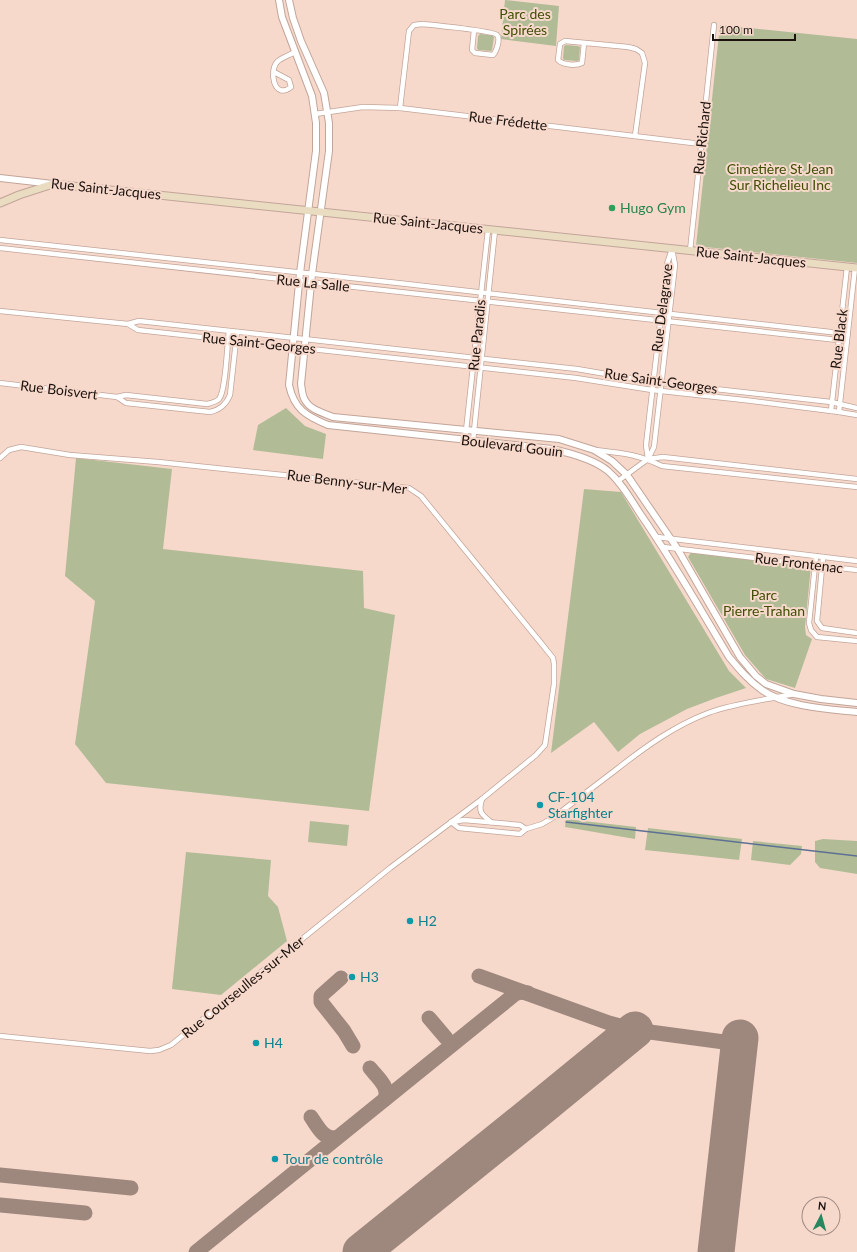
<svg xmlns="http://www.w3.org/2000/svg" width="857" height="1252" viewBox="0 0 857 1252" font-family="Lato,sans-serif">
	<rect width="100%" height="100%" fill="#f7d9cc"/>
	<g fill="#b1bc97">
		<path d="M 505,0 L 559,6 L 556,46 L 501,39 Z"/>
		<path d="M 720,25 L 857,39 L 857,263 L 696,246 Z"/>
		<path d="M 480,34 L 492,35 L 494,37 L 492,50 L 491,51 L 478,50 L 477,48 L 478,36 Z"/>
		<path d="M 566,45 L 578,46 L 580,47 L 579,60 L 577,61 L 564,60 L 563,58 L 564,46 Z"/>
		<path d="M 286,408 L 305,426 L 326,434 L 323,459 L 253,450 L 258,425 Z"/>
		<path d="M 76,458 L 172,469 L 163,549 L 363,571 L 364,608 L 395,615 L 369,811 L 106,783 L 75,744 L 95,601 L 65,576 Z"/>
		<path d="M 584,489 L 621,492 L 729,671 L 746,688 L 716,698 L 687,709 L 640,734 L 618,752 L 594,722 L 551,753 Z"/>
		<path d="M 693,549 L 811,566 L 805,627 L 806,635 L 812,639 L 795,688 L 766,679 L 745,655 L 688,557 Z"/>
		<path d="M 566,819 L 636,827 L 635,839 L 565,827 Z"/>
		<path d="M 310,821 L 349,825 L 347,846 L 308,842 Z"/>
		<path d="M 648,828 L 742,839 L 739,860 L 645,850 Z"/>
		<path d="M 823,839 L 857,841 L 857,874 L 820,868 L 815,862 L 815,841 Z"/>
		<path d="M 753,841 L 802,846 L 801,854 L 790,865 L 751,860 Z"/>
		<path d="M 186,852 L 271,860 L 268,896 L 278,907 L 287,941 L 221,995 L 172,989 Z"/>
	</g>
	<g fill="none" stroke-linecap="round" stroke-linejoin="round">
		<path stroke="#5d7093" stroke-width="1.5" d="M 566,822 L 857,856"/>
		<g stroke="#9e887e" stroke-width="15">
			<path d="M 479,976 L 609,1023 L 635,1030 L 739,1044"/>
			<path d="M 341,978 L 323,994 L 321,996 L 321,1002 L 344,1031 L 353,1046"/>
			<path d="M 429,1018 L 446,1038"/>
			<path d="M 370,1068 C 377,1077 390,1087 385,1099"/>
			<path d="M 311,1117 C 318,1127 323,1139 336,1138"/>
			<path d="M 0,1175 L 131,1188"/>
			<path d="M 0,1205 L 85,1213"/>
			<path d="M 196,1252 L 515,994 L 521,992 L 528,993"/>
		</g>
		<g stroke="#9e887e" stroke-width="37">
			<path d="M 361,1252 L 530,1116 L 635,1030"/>
			<path d="M 716,1252 L 740,1038"/>
		</g>
		<defs>
			<g id="minor">
				<path d="M 584,43 L 582,63 C 576,66 563,65 558,60 L 560,44 L 565,41 L 628,47 L 636,49 L 642,53 L 645,63 L 635,136"/>
				<path d="M 274,72 L 289,80 L 291,87 C 274,101 268,70 278,61 C 283,57 290,55 295,52"/>
				<path d="M 400,108 L 409,31 L 414,25 L 422,24 C 431,25 494,31 497,35 C 501,39 496,52 493,55 L 475,53 L 472,50 L 474,30"/>
				<path d="M 315,114 L 363,107 L 400,108 L 701,144"/>
				<path d="M 0,240 L 398,283 L 848,334"/>
				<path d="M 0,248 L 847,341"/>
				<path d="M 690,251 L 714,25"/>
				<path d="M 0,311 L 128,324 L 139,321 L 577,369 L 653,382 L 831,402 L 857,408"/>
				<path d="M 128,324 L 138,330 L 576,378 L 652,390 L 744,400 L 839,412 L 857,415"/>
				<path d="M 0,383 L 117,397 L 126,395 L 207,404 C 211,403 216,402 219,399 C 226,391 227,344 229,331"/>
				<path d="M 117,397 L 126,403 L 210,412 C 220,410 226,405 230,395 L 237,332"/>
				<path d="M 831,411 L 847,267"/>
				<path d="M 839,412 L 855,268"/>
				<path d="M 465,440 L 488,230"/>
				<path d="M 473,441 L 495,230"/>
				<path d="M 595,450 C 621,453 638,454 662,466 L 857,487"/>
				<path d="M 0,458 L 9,450 L 21,447 L 70,455 L 158,462 L 409,488 L 421,496 L 541,643 L 553,658 L 554,664 L 554,684 L 545,745 L 536,755 L 482,799 L 390,868 L 171,1045 L 159,1050 L 150,1051 L 0,1036"/>
				<path d="M 648,459 L 646,445 L 667,264 L 672,249"/>
				<path d="M 648,459 L 663,457 L 857,479"/>
				<path d="M 618,481 L 648,459 L 654,447 L 675,265 L 672,249"/>
				<path d="M 657,537 L 857,561"/>
				<path d="M 663,547 L 857,570"/>
				<path d="M 816,556 L 809,623 L 811,630 L 817,637 L 857,641"/>
				<path d="M 823,557 L 817,621 L 822,628 L 857,633"/>
				<path d="M 482,799 C 478,812 481,814 491,822"/>
				<path d="M 451,822 L 459,828 L 520,834 L 526,829 L 542,824 L 554,817 C 575,801 596,785 617,769 C 645,747 674,726 708,713 C 735,703 765,700 794,694"/>
				<path d="M 453,822 L 464,820 L 520,825 L 526,829"/>
			</g>
			<g id="tertiary">
				<path d="M 279,0 L 282,17 L 312,96 L 316,123 L 316,151 L 300,273 L 289,385 C 294,409 306,416 328,425 L 552,449 C 570,453 594,459 608,471 C 622,483 631,500 641,515 C 673,561 700,609 729,657 C 739,669 749,681 762,690 C 786,707 828,709 857,712"/>
				<path d="M 289,0 L 293,18 L 301,41 L 324,93 L 329,123 L 329,151 L 312,274 L 301,384 C 302,389 302,396 305,400 C 310,410 324,413 333,417 L 559,439 L 594,450 L 612,461 L 627,475 L 677,548 L 740,657 L 756,676 L 766,684 L 794,694 L 821,699 L 857,703"/>
				<path d="M 0,178 L 53,184"/>
			</g>
			<path id="secondary" d="M 0,203 L 19,195 L 53,184 L 857,268"/>
		</defs>
		<use href="#minor" stroke="#c2a599" stroke-width="6"/>
		<use href="#tertiary" stroke="#c2a599" stroke-width="8"/>
		<use href="#secondary" stroke="#c2a599" stroke-width="9"/>
		<use href="#minor" stroke="#fff" stroke-width="4.5"/>
		<use href="#tertiary" stroke="#fff" stroke-width="6"/>
		<use href="#secondary" stroke="#e9dcc1" stroke-width="7"/>
	</g>
	<circle fill="#2e9e5b" stroke="#f7d9cc" stroke-width="1.5" cx="612" cy="208" r="4"/>
	<g fill="#0f9aa8" stroke="#f7d9cc" stroke-width="1.5">
		<circle cx="540" cy="805" r="4"/>
		<circle cx="410" cy="921" r="4"/>
		<circle cx="352" cy="977" r="4"/>
		<circle cx="256" cy="1043" r="4"/>
		<circle cx="275" cy="1159" r="4"/>
	</g>
	<g text-anchor="middle" stroke-width="4" stroke-linejoin="round" paint-order="stroke">
		<g font-size="14" fill="#404e05" stroke="#f7d9cc">
			<text x="525" y="19">Parc des<tspan x="525" dy="16">Spirées</tspan></text>
			<text x="780" y="174">Cimetière St Jean<tspan x="780" dy="16">Sur Richelieu Inc</tspan></text>
			<text x="764" y="600">Parc<tspan x="764" dy="16">Pierre-Trahan</tspan></text>
		</g>
		<g font-size="14" fill="#1b110d" stroke="#f7d9cc">
			<text transform="translate(508 121) rotate(7)" y="5">Rue Frédette</text>
			<text transform="translate(702 138) rotate(-84)" y="5">Rue Richard</text>
			<text transform="translate(106 189) rotate(6)" y="5">Rue Saint-Jacques</text>
			<text transform="translate(428 223) rotate(6)" y="5">Rue Saint-Jacques</text>
			<text transform="translate(751 257) rotate(6)" y="5">Rue Saint-Jacques</text>
			<text transform="translate(313 283) rotate(6)" y="5">Rue La Salle</text>
			<text transform="translate(662 308) rotate(-83)" y="5">Rue Delagrave</text>
			<text transform="translate(477 335) rotate(-84)" y="5">Rue Paradis</text>
			<text transform="translate(839 339) rotate(-83)" y="5">Rue Black</text>
			<text transform="translate(259 343) rotate(6)" y="5">Rue Saint-Georges</text>
			<text transform="translate(661 381) rotate(8)" y="5">Rue Saint-Georges</text>
			<text transform="translate(59 390) rotate(7)" y="5">Rue Boisvert</text>
			<text transform="translate(512 446) rotate(7)" y="5">Boulevard Gouin</text>
			<text transform="translate(347 482) rotate(7)" y="5">Rue Benny-sur-Mer</text>
			<text transform="translate(799 563) rotate(7)" y="5">Rue Frontenac</text>
			<text transform="translate(243 987) rotate(-39)" y="5">Rue Courseulles-sur-Mer</text>
		</g>
		<g font-size="14" fill="#27864d" stroke="#f7d9cc" text-anchor="start">
			<text x="620" y="213">Hugo Gym</text>
		</g>
		<g font-size="14" fill="#0d838f" stroke="#f7d9cc" text-anchor="start">
			<text x="548" y="802">CF-104<tspan x="548" dy="16">Starfighter</tspan></text>
			<text x="418" y="926">H2</text>
			<text x="360" y="982">H3</text>
			<text x="264" y="1048">H4</text>
			<text x="283" y="1164">Tour de contrôle</text>
		</g>
	</g>
	<g transform="translate(821 1216) rotate(6)"><circle r="19" fill="#f7d9cc" stroke="#9f8980"/>
	<path d="M0-3L7 15L0 10L-7 15Z" fill="#28875f"/>
	<text y="-6" font-size="11" font-weight="bold" text-anchor="middle" fill="#1b110d">N</text>
	</g>
	<path d="M713 34v6h82v-6" fill="none" stroke="#1b110d" stroke-width="2"/>
	<text x="719" y="34" font-size="12" fill="#1b110d" stroke="#f7d9cc" stroke-width="3" paint-order="stroke">100 m</text>
</svg>
